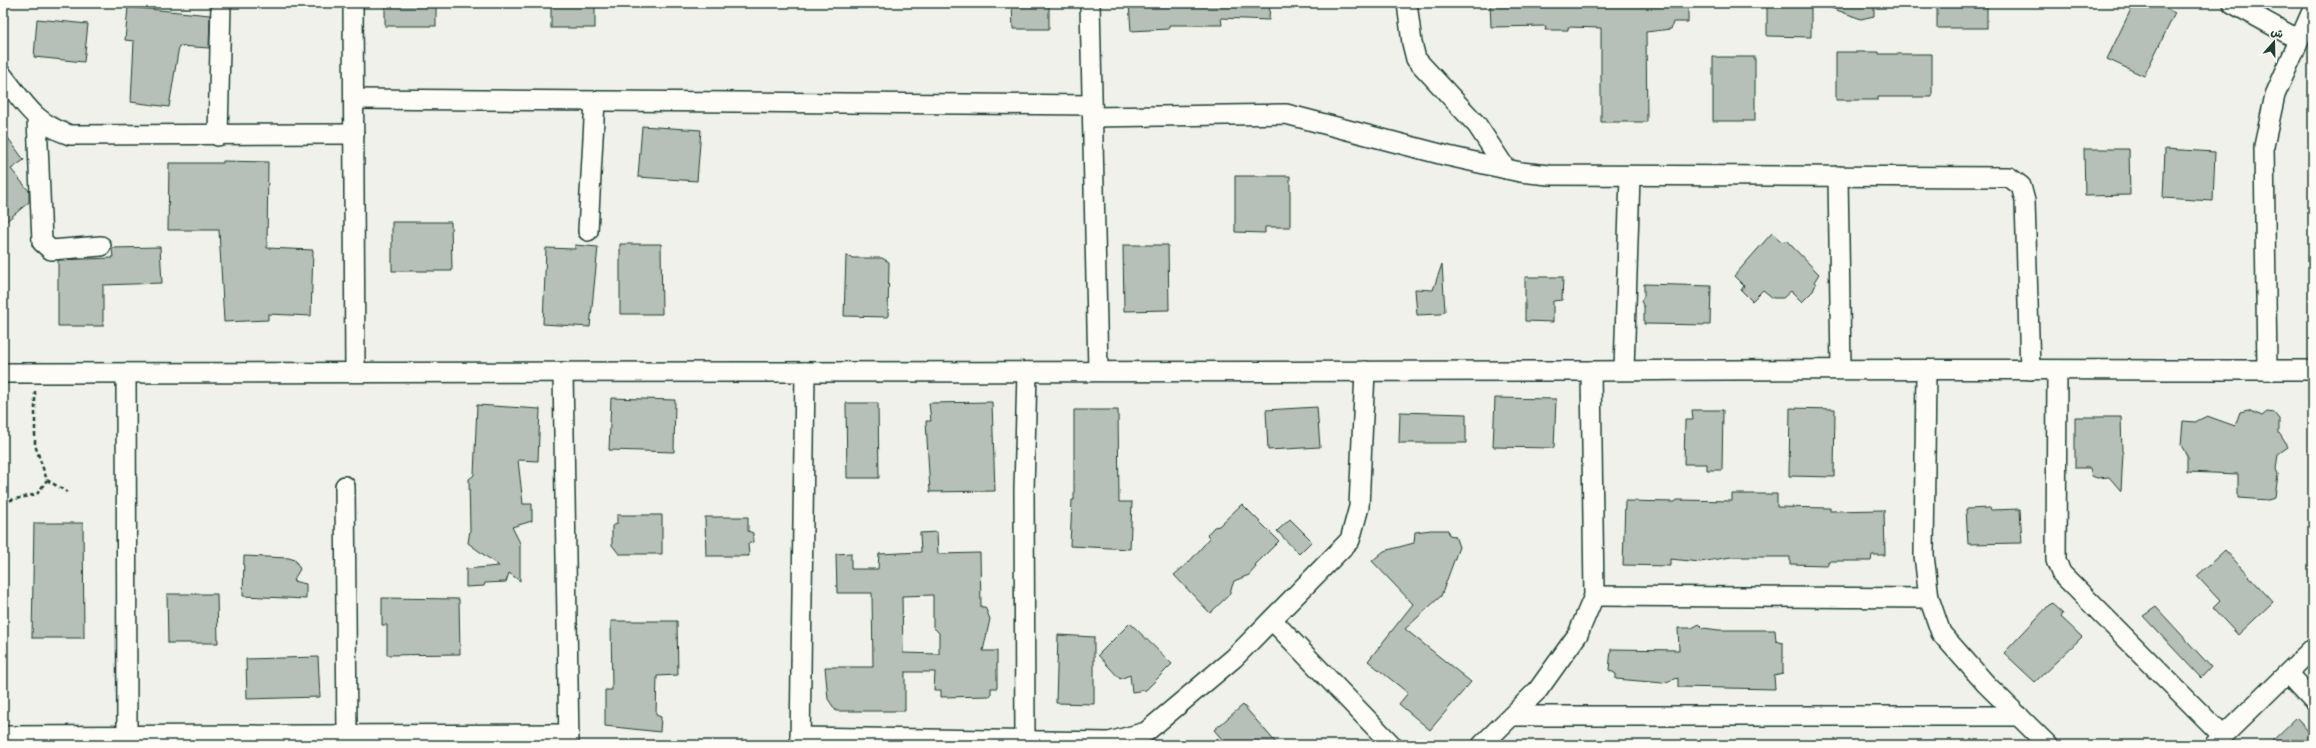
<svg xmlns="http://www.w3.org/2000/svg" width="2316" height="748" viewBox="0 0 2316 748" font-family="'Patrick Hand','Playpen Sans Arabic',sans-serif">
	<rect width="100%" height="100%" fill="#f0f1eb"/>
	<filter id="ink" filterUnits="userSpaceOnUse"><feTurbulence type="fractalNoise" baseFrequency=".025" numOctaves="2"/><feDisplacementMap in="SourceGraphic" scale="8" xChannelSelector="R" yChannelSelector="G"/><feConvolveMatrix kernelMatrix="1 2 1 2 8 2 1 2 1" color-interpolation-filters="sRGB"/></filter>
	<g filter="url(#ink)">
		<g fill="#b6bfb8" stroke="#1f3d34" fill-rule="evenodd">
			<rect x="385" y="3" width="51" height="23"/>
			<rect x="551" y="3" width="44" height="25"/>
			<path d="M 1049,3 L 1049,29 L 1013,29 L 1012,4 Z"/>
			<path d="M 1129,3 L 1270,3 L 1269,20 L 1221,18 L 1222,25 L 1169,25 L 1169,29 L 1131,31 Z"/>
			<path d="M 1490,3 L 1688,3 L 1688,22 L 1673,22 L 1671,29 L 1646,32 L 1647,122 L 1601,122 L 1601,28 L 1568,27 L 1568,30 L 1545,30 L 1546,26 L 1491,27 Z"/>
			<path d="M 1767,3 L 1811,3 L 1811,37 L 1767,36 Z"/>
			<path d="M 1823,3 L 1874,3 L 1874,16 L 1861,19 L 1823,5 Z"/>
			<rect x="1937" y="3" width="50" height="25"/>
			<path d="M 2134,3 L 2155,3 L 2175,13 L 2144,76 L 2107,59 Z"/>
			<path d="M 128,7 L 210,15 L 209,48 L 179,46 L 169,107 L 131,102 L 134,41 L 125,40 Z"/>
			<path d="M 37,19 L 88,24 L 84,62 L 34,57 Z"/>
			<path d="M 1836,52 L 1879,52 L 1879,54 L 1932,54 L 1932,97 L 1878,97 L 1878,100 L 1836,100 Z"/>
			<rect x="1713" y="57" width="42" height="64"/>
			<path d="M 642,126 L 701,130 L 697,181 L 638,177 Z"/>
			<path d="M 3,131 L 24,160 L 11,169 L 29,191 L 29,202 L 3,224 Z"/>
			<path d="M 2084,149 L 2129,149 L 2130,195 L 2085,196 Z"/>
			<path d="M 2165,149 L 2215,152 L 2213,201 L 2163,198 Z"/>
			<path d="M 223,161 L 268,162 L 267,248 L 313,250 L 311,316 L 268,314 L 268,320 L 224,322 L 219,230 L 168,230 L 169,163 L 223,163 Z"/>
			<path d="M 1235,176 L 1290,176 L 1290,227 L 1265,227 L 1265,233 L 1235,232 Z"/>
			<path d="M 392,222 L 451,222 L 452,271 L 392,271 Z"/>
			<path d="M 1772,233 L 1782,242 L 1786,240 L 1819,274 L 1814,282 L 1816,284 L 1813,291 L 1802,302 L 1791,291 L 1783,298 L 1773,298 L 1763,290 L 1752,301 L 1741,290 L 1744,286 L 1734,276 Z"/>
			<path d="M 620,244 L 661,244 L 662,314 L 620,314 Z"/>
			<path d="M 575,245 L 598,247 L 590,327 L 543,324 L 546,248 L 575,249 Z"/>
			<path d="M 1123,245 L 1168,245 L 1169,310 L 1124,311 Z"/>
			<path d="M 160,247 L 162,283 L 103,285 L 103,326 L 58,326 L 58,260 L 113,258 L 112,248 Z"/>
			<path d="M 846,256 L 853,258 L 882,258 L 889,262 L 888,317 L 844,316 Z"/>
			<path d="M 1442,264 L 1445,311 L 1440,314 L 1417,315 L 1415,289 L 1433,290 Z"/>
			<path d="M 1525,277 L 1563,277 L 1562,300 L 1553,301 L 1553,322 L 1525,321 Z"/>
			<path d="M 1644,284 L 1711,286 L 1710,325 L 1644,324 L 1644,307 L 1641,301 L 1644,296 Z"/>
			<path d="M 611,398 L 675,400 L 674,452 L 609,450 Z"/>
			<path d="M 1495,398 L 1556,399 L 1554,448 L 1493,447 Z"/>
			<path d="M 992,402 L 995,491 L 930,492 L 926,421 L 931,421 L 929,403 Z"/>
			<path d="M 846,403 L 878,403 L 879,478 L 847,478 Z"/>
			<path d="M 477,405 L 540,409 L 538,461 L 518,460 L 523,504 L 532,504 L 532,521 L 512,527 L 520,543 L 520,581 L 509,573 L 506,582 L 485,583 L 484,586 L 466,587 L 466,569 L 499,566 L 468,543 L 470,530 L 469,479 L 474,475 Z"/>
			<path d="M 1317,407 L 1320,447 L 1268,450 L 1266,410 Z"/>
			<path d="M 1790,408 L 1835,409 L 1834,477 L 1789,476 Z"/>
			<path d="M 1074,410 L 1118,410 L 1119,502 L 1132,502 L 1130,549 L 1070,546 L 1072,500 L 1074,500 Z"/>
			<path d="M 1692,410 L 1723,410 L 1722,470 L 1707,470 L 1707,464 L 1684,464 L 1685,420 L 1693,420 Z"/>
			<path d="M 2248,410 L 2262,416 L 2267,412 L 2274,413 L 2279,419 L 2279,433 L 2288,447 L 2278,454 L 2276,469 L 2278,474 L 2275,498 L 2268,500 L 2238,498 L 2238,474 L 2187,472 L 2187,456 L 2181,445 L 2183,421 L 2195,422 L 2207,416 L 2235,426 L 2240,412 Z"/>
			<path d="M 1400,412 L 1466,414 L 1466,443 L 1399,443 Z"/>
			<path d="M 2075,417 L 2121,417 L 2122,451 L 2123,453 L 2121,491 L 2109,477 L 2097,478 L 2092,476 L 2090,468 L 2075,468 Z"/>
			<path d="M 1732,494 L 1777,494 L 1777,507 L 1830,508 L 1830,511 L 1884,510 L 1885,555 L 1872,555 L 1871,561 L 1828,561 L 1828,565 L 1790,564 L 1790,557 L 1731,557 L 1700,562 L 1670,559 L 1670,566 L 1623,565 L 1625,501 L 1675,502 L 1677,500 L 1732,501 Z"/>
			<path d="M 1242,504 L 1279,541 L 1255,565 L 1256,567 L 1249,575 L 1234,581 L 1229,595 L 1210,613 L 1174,575 L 1189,562 L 1210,538 L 1207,535 L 1214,527 L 1219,526 Z"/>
			<path d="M 1990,508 L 1991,510 L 2020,509 L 2022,543 L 1968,544 L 1966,509 Z"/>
			<path d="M 617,515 L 662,515 L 662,554 L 619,554 L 612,545 L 612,526 L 617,524 Z"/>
			<path d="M 705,517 L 748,517 L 748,531 L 753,533 L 753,542 L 748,544 L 749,556 L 706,556 Z"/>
			<path d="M 1290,519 L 1312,541 L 1299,554 L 1277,531 Z"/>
			<path d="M 34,523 L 83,523 L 84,638 L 32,638 Z"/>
			<path d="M 1431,530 L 1448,530 L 1449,535 L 1455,536 L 1459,547 L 1441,596 L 1405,629 L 1471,682 L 1430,730 L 1399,704 L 1408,693 L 1368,661 L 1413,604 L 1372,561 L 1384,551 L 1414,543 L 1415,532 Z"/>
			<path d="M 937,532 L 938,554 L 980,553 L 981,607 L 985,607 L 990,619 L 983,651 L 997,651 L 997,688 L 991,688 L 991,696 L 941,697 L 941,690 L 934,690 L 935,672 L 905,672 L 905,711 L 836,711 L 828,699 L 825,667 L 873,667 L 872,593 L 837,593 L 836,554 L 851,553 L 851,569 L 878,569 L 879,554 L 921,552 L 920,533 ZM 933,595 L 933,627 L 939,633 L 939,654 L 903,653 L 902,596 Z"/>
			<path d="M 2225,550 L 2273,602 L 2238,635 L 2213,608 L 2220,601 L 2197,576 Z"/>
			<path d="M 244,556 L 289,558 L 295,560 L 300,569 L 293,581 L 306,584 L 306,599 L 243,596 Z"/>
			<path d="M 167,594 L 217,594 L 218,643 L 168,643 Z"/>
			<path d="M 382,598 L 459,599 L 460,654 L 387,655 L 387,625 L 382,625 Z"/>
			<path d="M 2051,603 L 2063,614 L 2061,617 L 2082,637 L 2035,682 L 2004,653 Z"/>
			<path d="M 2156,607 L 2211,667 L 2201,678 L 2143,616 Z"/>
			<path d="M 611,621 L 677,621 L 678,675 L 657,676 L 656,715 L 661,717 L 660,732 L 605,726 L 605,690 L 612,690 Z"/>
			<path d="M 1130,623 L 1172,664 L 1146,690 L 1132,692 L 1130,675 L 1120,679 L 1098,655 Z"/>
			<path d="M 1699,624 L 1703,628 L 1719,630 L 1775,630 L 1776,641 L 1783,643 L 1783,674 L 1774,676 L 1775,689 L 1678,687 L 1678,678 L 1663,683 L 1616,679 L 1616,674 L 1609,670 L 1611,649 L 1679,650 L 1678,628 L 1692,628 Z"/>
			<path d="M 1058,635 L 1094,637 L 1094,704 L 1056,703 Z"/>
			<path d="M 318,657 L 320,697 L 247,699 L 246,659 Z"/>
			<path d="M 1243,705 L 1278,745 L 1227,745 L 1214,730 Z"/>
			<path d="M 2296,718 L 2313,736 L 2313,745 L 2268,745 Z"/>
		</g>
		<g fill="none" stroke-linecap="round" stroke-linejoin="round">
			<defs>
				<g id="minor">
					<path d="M 353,3 L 355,372"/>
					<path d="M 1090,3 L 1098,371"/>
					<path d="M 1407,3 L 1412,43 L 1416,59 L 1477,125 L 1506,169"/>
					<path d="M 2232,3 L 2299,40"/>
					<path d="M 3,76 C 25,104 34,123 70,135 L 354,134"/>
					<path d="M 354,99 L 1092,105"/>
					<path d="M 1093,117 L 1286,114 L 1448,156 L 1520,172 L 1549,175 L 2009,177 L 2021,186 L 2025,201 L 2030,370"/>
					<path d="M 37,119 L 42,242 L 51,250 L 101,246"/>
					<path d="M 218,136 L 221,3"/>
					<path d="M 1838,176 L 1841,368"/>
					<path d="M 588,231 L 595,101"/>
					<path d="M 1624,370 L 1630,176"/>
					<path d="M 1926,370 L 1924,555 L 1929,598 L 1941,633 L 1986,684 L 2048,745"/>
					<path d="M 2057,370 L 2056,560 L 2061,573 L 2223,736"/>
					<path d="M 2267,370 L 2264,146 L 2275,95 L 2313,9"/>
					<path d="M 563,372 L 569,745"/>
					<path d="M 3,373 L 1591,371 C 1832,368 2072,370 2313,370"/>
					<path d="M 126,373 L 127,735"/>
					<path d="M 345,486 L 347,735"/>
					<path d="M 1594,596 L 1929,598"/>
					<path d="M 1272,620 L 1392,745"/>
					<path d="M 2288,673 L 2313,700"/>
					<path d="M 1512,716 L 2019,716"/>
					<path d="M 3,736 L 569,734"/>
					<path d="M 800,737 L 1109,742 L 1146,732 L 1234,658 L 1350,540 L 1359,507 L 1365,371"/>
					<path d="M 1025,740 L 1024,490 L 1027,372"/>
					<path d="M 800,745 L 805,372"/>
					<path d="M 1482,745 L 1538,690 L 1578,634 L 1594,596 L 1591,371"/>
					<path d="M 2214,745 L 2313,648"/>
				</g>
			</defs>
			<use href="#minor" stroke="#1f3d34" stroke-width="22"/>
			<g stroke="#1f3d34" stroke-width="2.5" stroke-dasharray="4 3" stroke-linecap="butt">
				<path d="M 35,391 L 35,445 L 47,480 L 67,492"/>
				<path d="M 3,502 L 37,494 L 47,480"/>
			</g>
			<use href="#minor" stroke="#fdfcf7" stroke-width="19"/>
		</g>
	</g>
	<rect width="2316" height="748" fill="none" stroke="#fdfcf7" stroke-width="16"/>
	<rect x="8" y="8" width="2300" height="732" fill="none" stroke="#1f3d34" stroke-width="1.5" filter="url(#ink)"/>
	<g transform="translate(2274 42) rotate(20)" stroke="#fdfcf7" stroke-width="3" paint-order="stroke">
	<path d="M0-3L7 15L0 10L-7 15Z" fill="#1f3d34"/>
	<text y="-6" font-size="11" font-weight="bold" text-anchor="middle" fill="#1f3d34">ش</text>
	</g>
</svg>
